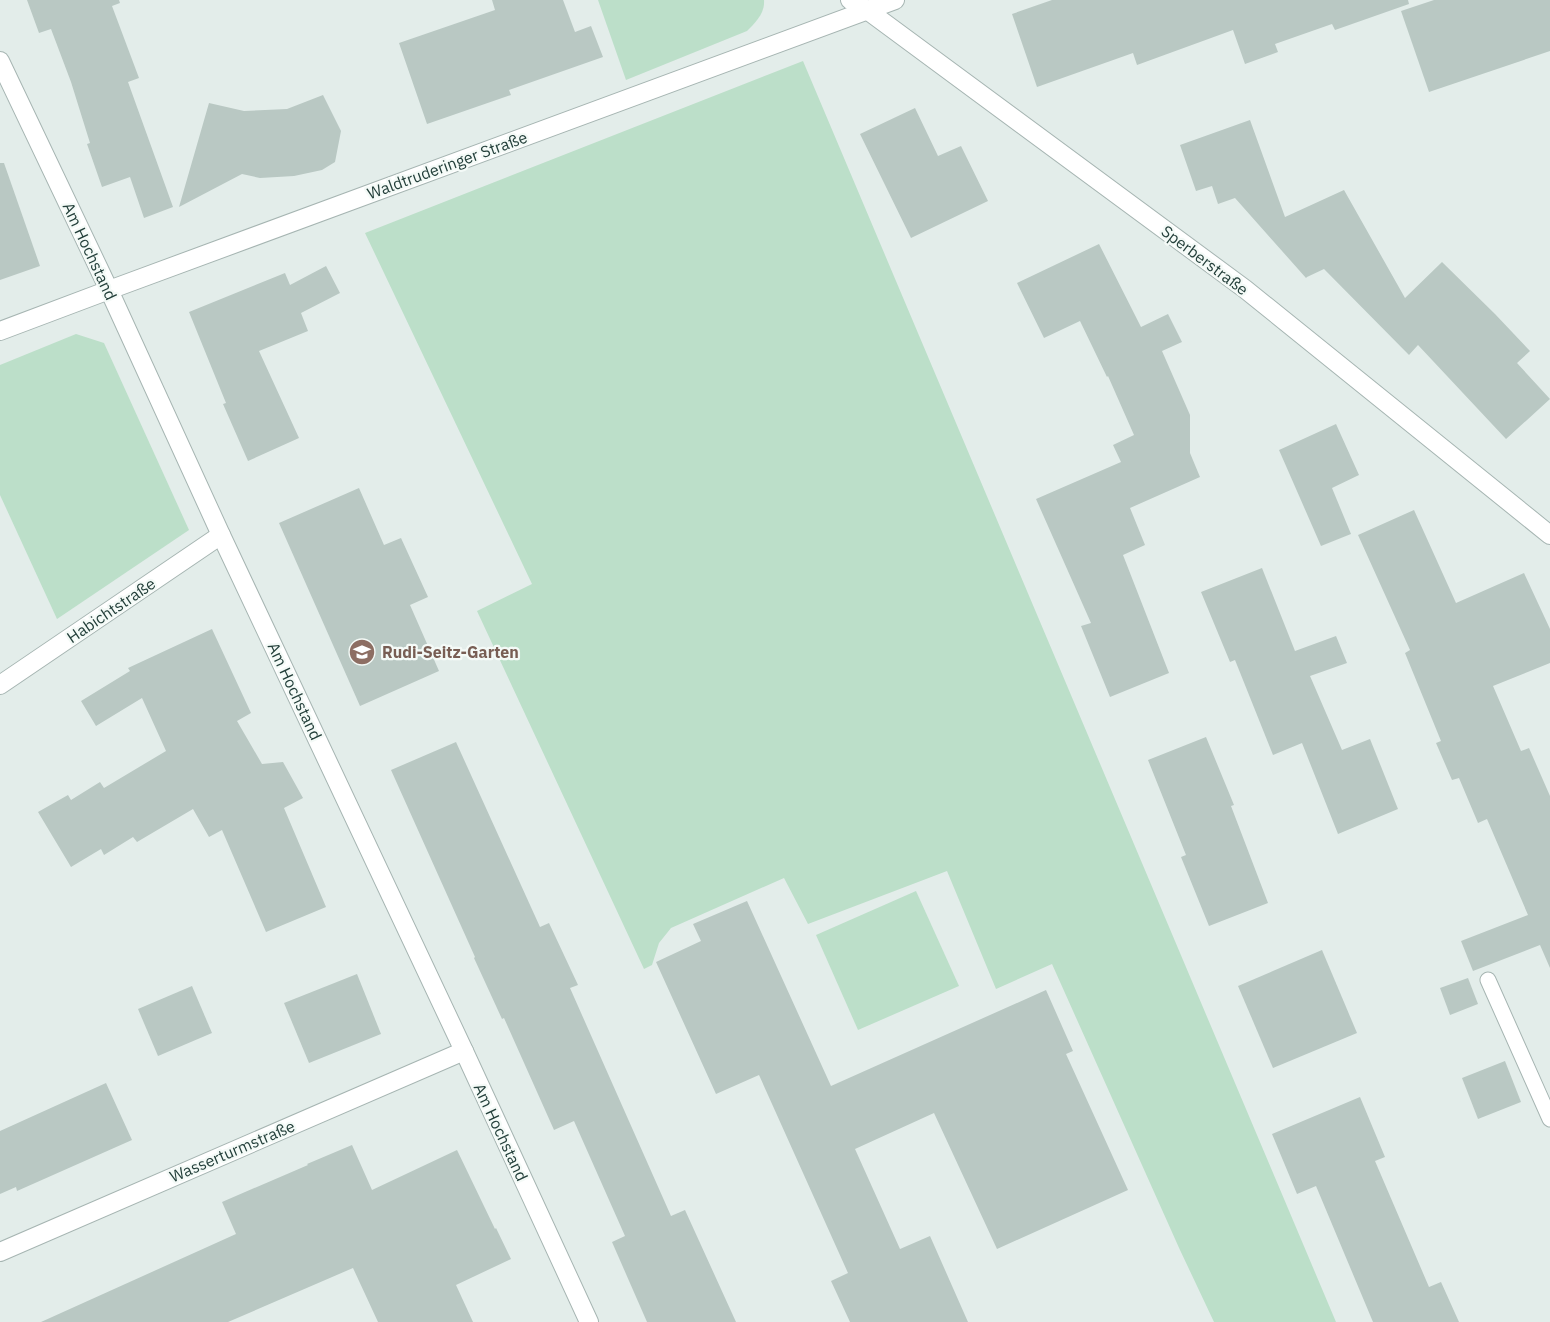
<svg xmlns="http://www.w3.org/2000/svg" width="1550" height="1322" viewBox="0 0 1550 1322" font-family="'IBM Plex Sans',sans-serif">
	<rect width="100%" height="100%" fill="#e3edea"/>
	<g fill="#bcdfc9">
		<path d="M 598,0 L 764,0 C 765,13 756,22 747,31 L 626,80 Z"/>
		<path d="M 803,61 L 1336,1322 L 1214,1322 L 1180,1250 L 1052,964 L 996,989 L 947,871 L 808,924 L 784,878 L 671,928 L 659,943 L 652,965 L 644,969 L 477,611 L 532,584 L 365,233 Z"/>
		<path d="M 76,334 L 104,343 L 189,530 L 57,619 L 0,495 L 0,365 Z"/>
		<path d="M 916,891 L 959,986 L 858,1030 L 816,935 Z"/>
	</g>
	<g fill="#b9c8c3">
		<path d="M 27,0 L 119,0 L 120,3 L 112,6 L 139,78 L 128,82 L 173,207 L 144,218 L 130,177 L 102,187 L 87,144 L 90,143 L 71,82 L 51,29 L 39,33 Z"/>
		<path d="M 492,0 L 563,0 L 575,32 L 591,26 L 603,57 L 509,90 L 511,95 L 427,124 L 399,43 L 495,10 Z"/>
		<path d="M 1052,0 L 1408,0 L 1409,4 L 1335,30 L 1332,24 L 1275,44 L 1278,52 L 1245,64 L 1233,30 L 1137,65 L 1133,53 L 1037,87 L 1012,14 Z"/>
		<path d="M 1434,0 L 1550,0 L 1550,51 L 1429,92 L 1401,11 Z"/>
		<path d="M 323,95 L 341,131 L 335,162 L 322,170 L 294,176 L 260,178 L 242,174 L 179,207 L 209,103 L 244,111 L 287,109 Z"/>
		<path d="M 915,108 L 938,156 L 961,146 L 988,201 L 911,238 L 860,134 Z"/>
		<path d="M 1250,120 L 1285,217 L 1344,190 L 1405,298 L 1442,262 L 1495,314 L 1530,351 L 1517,363 L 1550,399 L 1506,439 L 1418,345 L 1409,355 L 1324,269 L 1307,277 L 1306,278 L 1235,198 L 1218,204 L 1212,186 L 1196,191 L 1180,145 Z"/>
		<path d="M 0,163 L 4,163 L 40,266 L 0,280 Z"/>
		<path d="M 1099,244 L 1141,327 L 1168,314 L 1182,342 L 1162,351 L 1190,415 L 1190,453 L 1200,477 L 1130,508 L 1145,545 L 1123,555 L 1169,673 L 1110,697 L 1081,626 L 1091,623 L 1036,499 L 1121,462 L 1113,445 L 1134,435 L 1108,376 L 1107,377 L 1080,321 L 1044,338 L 1017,283 Z"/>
		<path d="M 326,266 L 340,293 L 301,313 L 308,331 L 259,351 L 299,438 L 248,461 L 223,404 L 226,403 L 189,312 L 285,273 L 290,285 Z"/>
		<path d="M 1336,424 L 1359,475 L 1332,488 L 1351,534 L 1321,546 L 1279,450 Z"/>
		<path d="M 359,488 L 384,545 L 401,538 L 428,597 L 410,605 L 439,671 L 360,706 L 279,523 Z"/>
		<path d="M 1414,510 L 1456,603 L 1524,573 L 1550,629 L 1550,663 L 1493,686 L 1521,751 L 1529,748 L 1550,796 L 1550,968 L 1540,945 L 1473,971 L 1461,941 L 1528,915 L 1487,819 L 1478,823 L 1459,778 L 1452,780 L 1436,743 L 1441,741 L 1405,653 L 1410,650 L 1358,535 Z"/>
		<path d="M 1262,568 L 1295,651 L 1336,636 L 1347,663 L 1310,676 L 1342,750 L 1370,739 L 1398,809 L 1338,834 L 1302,743 L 1273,755 L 1235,660 L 1230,662 L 1201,592 Z"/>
		<path d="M 212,629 L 251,713 L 237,721 L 262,764 L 283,762 L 303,798 L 284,808 L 326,907 L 266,932 L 222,830 L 209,837 L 193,809 L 137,842 L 133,837 L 104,855 L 101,849 L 71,867 L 38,812 L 68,795 L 71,800 L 100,782 L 104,788 L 166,751 L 142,698 L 96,726 L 81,701 L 130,671 L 128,668 Z"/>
		<path d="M 1206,737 L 1234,805 L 1231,806 L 1268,903 L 1209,926 L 1181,857 L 1186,855 L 1148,760 Z"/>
		<path d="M 456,742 L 540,927 L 549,923 L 578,985 L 570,988 L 671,1216 L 685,1210 L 736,1322 L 647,1322 L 612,1242 L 625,1236 L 574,1121 L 554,1130 L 504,1018 L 502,1019 L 474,958 L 475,957 L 391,770 Z"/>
		<path d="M 747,901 L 831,1086 L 1046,990 L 1073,1051 L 1066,1054 L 1128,1190 L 997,1249 L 934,1113 L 855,1149 L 900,1249 L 930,1236 L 968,1322 L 850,1322 L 831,1281 L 848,1273 L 759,1075 L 716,1094 L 656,962 L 701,941 L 693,924 Z"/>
		<path d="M 1322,950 L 1357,1033 L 1273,1068 L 1238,986 Z"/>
		<path d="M 357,974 L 381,1034 L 309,1063 L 284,1003 Z"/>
		<path d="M 1468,978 L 1478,1004 L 1450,1015 L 1440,988 Z"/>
		<path d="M 192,986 L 212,1033 L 158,1056 L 138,1009 Z"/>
		<path d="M 1505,1061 L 1521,1102 L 1478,1119 L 1462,1078 Z"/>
		<path d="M 106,1083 L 132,1140 L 17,1191 L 16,1187 L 0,1194 L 0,1131 Z"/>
		<path d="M 1360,1097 L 1385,1157 L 1375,1161 L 1429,1287 L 1441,1282 L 1459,1322 L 1373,1322 L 1316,1186 L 1297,1194 L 1272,1134 Z"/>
		<path d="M 352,1145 L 372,1190 L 457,1150 L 495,1229 L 496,1228 L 511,1259 L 456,1285 L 473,1322 L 378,1322 L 353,1268 L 228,1322 L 41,1322 L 236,1234 L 222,1202 L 308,1165 L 307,1164 Z"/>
	</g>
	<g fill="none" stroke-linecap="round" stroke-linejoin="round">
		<defs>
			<path id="service" d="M 1488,980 L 1550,1119"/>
			<g id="minor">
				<path d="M 850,0 L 867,10 L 1245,289 L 1550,535"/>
				<path d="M 0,61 L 109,290 L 221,535 L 464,1051 L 589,1322"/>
				<path d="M 0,331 L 109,290 L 895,0"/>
				<path d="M 0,685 L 221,535"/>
				<path d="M 0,1252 L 464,1051"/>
			</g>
		</defs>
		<use href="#service" stroke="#a6b5b2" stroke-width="17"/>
		<use href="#minor" stroke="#a6b5b2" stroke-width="20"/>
		<use href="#service" stroke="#fff" stroke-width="15"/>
		<use href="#minor" stroke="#fff" stroke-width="18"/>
	</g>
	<defs>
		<symbol id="school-disc" viewBox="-11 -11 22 22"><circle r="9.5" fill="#8d6e63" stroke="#f4faf7"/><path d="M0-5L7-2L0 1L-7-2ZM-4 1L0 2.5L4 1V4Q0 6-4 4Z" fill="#fff"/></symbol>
	</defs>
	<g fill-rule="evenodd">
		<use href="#school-disc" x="347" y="637" width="30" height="30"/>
	</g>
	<g text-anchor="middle" stroke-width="4.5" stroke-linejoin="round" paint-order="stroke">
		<g font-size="16" fill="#233f3a" stroke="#f4faf7">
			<text transform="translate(447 165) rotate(-20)" y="6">Waldtruderinger Straße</text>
			<text transform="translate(90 251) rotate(65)" y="6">Am Hochstand</text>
			<text transform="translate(1205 260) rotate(37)" y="6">Sperberstraße</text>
			<text transform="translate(111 610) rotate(-34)" y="6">Habichtstraße</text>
			<text transform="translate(295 691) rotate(65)" y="6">Am Hochstand</text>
			<text transform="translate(501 1132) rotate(65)" y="6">Am Hochstand</text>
			<text transform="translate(232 1151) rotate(-23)" y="6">Wasserturmstraße</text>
		</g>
		<g font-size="16" font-weight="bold" fill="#785e54" stroke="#f4faf7" text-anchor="start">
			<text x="382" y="658">Rudi-Seitz-Garten</text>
		</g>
	</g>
</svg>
